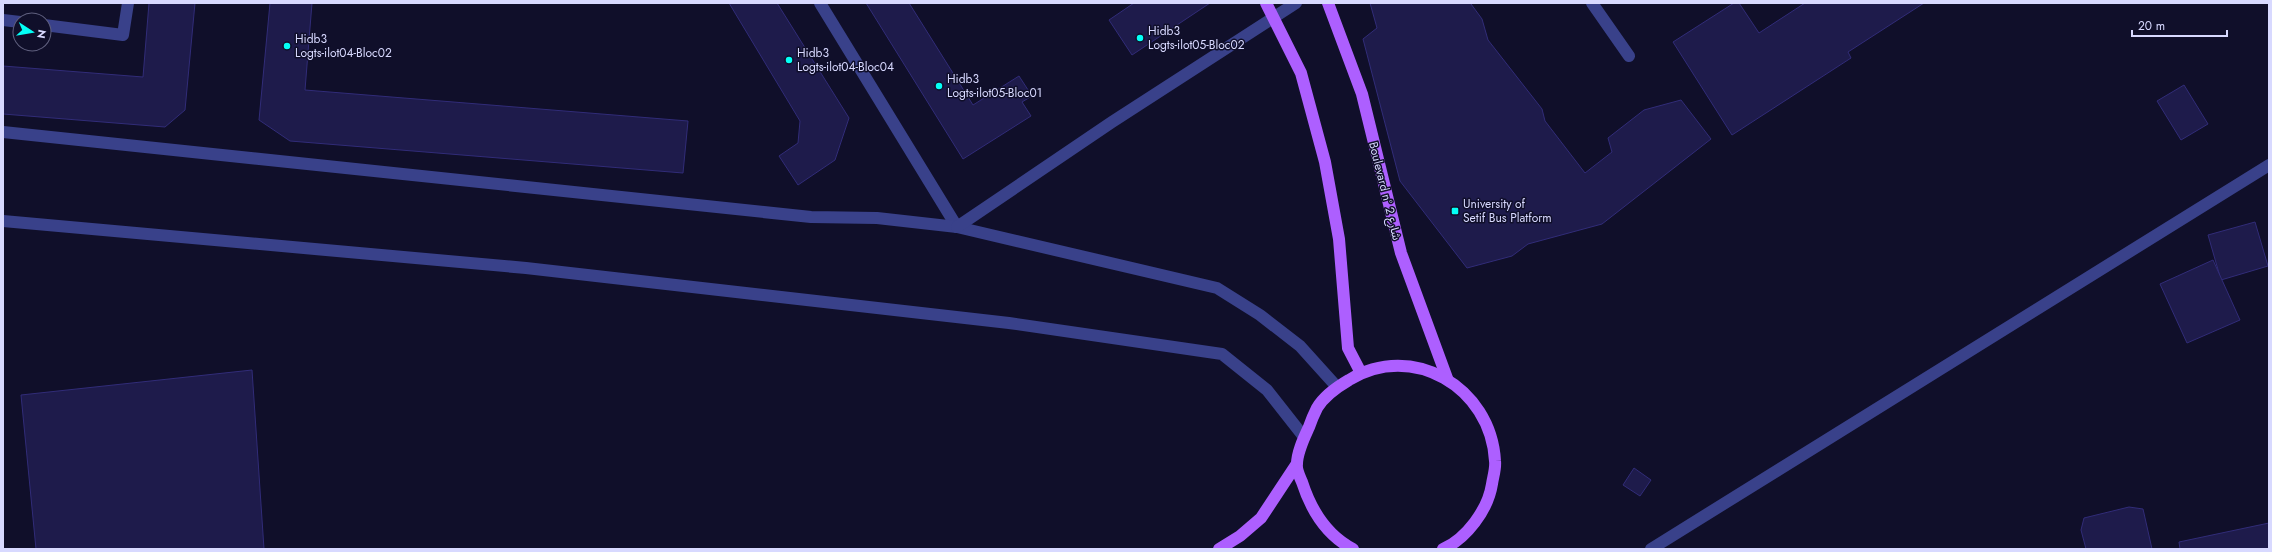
<svg xmlns="http://www.w3.org/2000/svg" width="2272" height="552" viewBox="0 0 2272 552" font-family="Jost,'Noto Sans Arabic',sans-serif">
	<rect width="100%" height="100%" fill="#100f2a"/>
	<g fill="#1e1b4b" stroke="#312c78">
		<path d="M 149,3 L 195,3 L 185,110 L 165,127 L 3,114 L 3,66 L 143,77 Z"/>
		<path d="M 270,3 L 312,3 L 305,90 L 688,121 L 683,173 L 290,141 L 259,120 Z"/>
		<path d="M 729,3 L 777,3 L 849,118 L 835,160 L 798,185 L 779,156 L 798,143 L 800,121 Z"/>
		<path d="M 866,3 L 909,3 L 973,105 L 1019,76 L 1032,96 L 1022,102 L 1031,116 L 963,159 Z"/>
		<path d="M 1134,3 L 1210,3 L 1132,55 L 1109,20 Z"/>
		<path d="M 1370,3 L 1473,3 L 1471,4 L 1482,19 L 1488,40 L 1542,109 L 1545,121 L 1585,173 L 1612,152 L 1608,138 L 1644,110 L 1681,100 L 1711,139 L 1602,224 L 1528,244 L 1512,256 L 1467,268 L 1400,181 L 1363,39 L 1377,28 Z"/>
		<path d="M 1734,3 L 1739,3 L 1759,33 L 1805,3 L 1924,3 L 1848,52 L 1851,58 L 1732,135 L 1673,42 Z"/>
		<path d="M 2184,85 L 2208,124 L 2181,140 L 2157,101 Z"/>
		<path d="M 2255,222 L 2268,266 L 2221,280 L 2208,235 Z"/>
		<path d="M 2213,260 L 2240,320 L 2187,343 L 2160,284 Z"/>
		<path d="M 252,370 L 264,549 L 36,549 L 21,395 Z"/>
		<path d="M 1634,468 L 1651,480 L 1640,496 L 1623,485 Z"/>
		<path d="M 2129,507 L 2143,509 L 2152,549 L 2086,549 L 2081,530 L 2084,518 Z"/>
		<path d="M 2269,523 L 2269,549 L 2180,549 L 2179,542 Z"/>
	</g>
	<g fill="none" stroke-linecap="round" stroke-linejoin="round">
		<g stroke="#39418a" stroke-width="12">
			<path d="M 820,3 L 957,227"/>
			<path d="M 1592,3 L 1629,56"/>
			<path d="M 3,20 L 20,22"/>
			<path d="M 44,25 L 123,35 L 128,3"/>
			<path d="M 3,132 L 811,217 L 877,218 L 957,227 L 1217,288 L 1260,315 L 1300,346 L 1337,387"/>
			<path d="M 3,221 L 526,268 L 1009,323 L 1222,354 L 1267,390 L 1304,437"/>
			<path d="M 957,227 L 1112,122 L 1296,3"/>
			<path d="M 1651,549 L 2269,165"/>
		</g>
		<g stroke="#ad5fff" stroke-width="12">
			<path d="M 1266,3 L 1301,73 L 1325,162 L 1339,239 L 1348,348 L 1361,373"/>
			<path d="M 1328,3 L 1362,94 L 1401,253 L 1447,378"/>
			<path d="M 1219,549 L 1240,536 L 1261,518 L 1296,465"/>
			<path d="M 1353,549 C 1326,535 1311,510 1302,482 C 1300,477 1296,470 1297,464 C 1297,452 1304,438 1309,427 C 1311,421 1314,414 1317,408 C 1324,396 1337,387 1349,380 C 1412,341 1491,387 1495,461 C 1496,468 1493,477 1492,484 C 1488,510 1466,539 1443,549"/>
		</g>
	</g>
	<g fill="#04fff6" stroke="#100f2a" stroke-width="1.5">
		<circle cx="1140" cy="38" r="4"/>
		<circle cx="287" cy="46" r="4"/>
		<circle cx="789" cy="60" r="4"/>
		<circle cx="939" cy="86" r="4"/>
		<rect x="1451" y="207" width="8" height="8" rx="2"/>
	</g>
	<g text-anchor="middle" stroke-width="3" stroke-linejoin="round" paint-order="stroke">
		<g font-size="12" fill="#d8d9ff" stroke="#100f2a" text-anchor="start">
			<text x="1148" y="35">Hidb3<tspan x="1148" dy="14">Logts-ilot05-Bloc02</tspan></text>
			<text x="295" y="43">Hidb3<tspan x="295" dy="14">Logts-ilot04-Bloc02</tspan></text>
			<text x="797" y="57">Hidb3<tspan x="797" dy="14">Logts-ilot04-Bloc04</tspan></text>
			<text x="947" y="83">Hidb3<tspan x="947" dy="14">Logts-ilot05-Bloc01</tspan></text>
			<text x="1463" y="208">University of<tspan x="1463" dy="14">Setif Bus Platform</tspan></text>
		</g>
		<g font-size="12" fill="#d8d9ff" stroke="#100f2a">
			<text transform="translate(1385 191) rotate(76)" y="4">Boulevard n° شارع 2</text>
		</g>
	</g>
	<rect width="2272" height="552" fill="none" stroke="#d8d9ff" stroke-width="8"/>
	<g transform="translate(32 32) rotate(102)"><circle r="19" fill="#100f2a" stroke="#60607f"/>
	<path d="M0-3L7 15L0 10L-7 15Z" fill="#04fff6"/>
	<text y="-6" font-size="11" font-weight="bold" text-anchor="middle" fill="#d8d9ff">N</text>
	</g>
	<path d="M2132 30v6h95v-6" fill="none" stroke="#d8d9ff" stroke-width="2"/>
	<text x="2138" y="30" font-size="12" fill="#d8d9ff" stroke="#100f2a" stroke-width="3" paint-order="stroke">20 m</text>
</svg>
